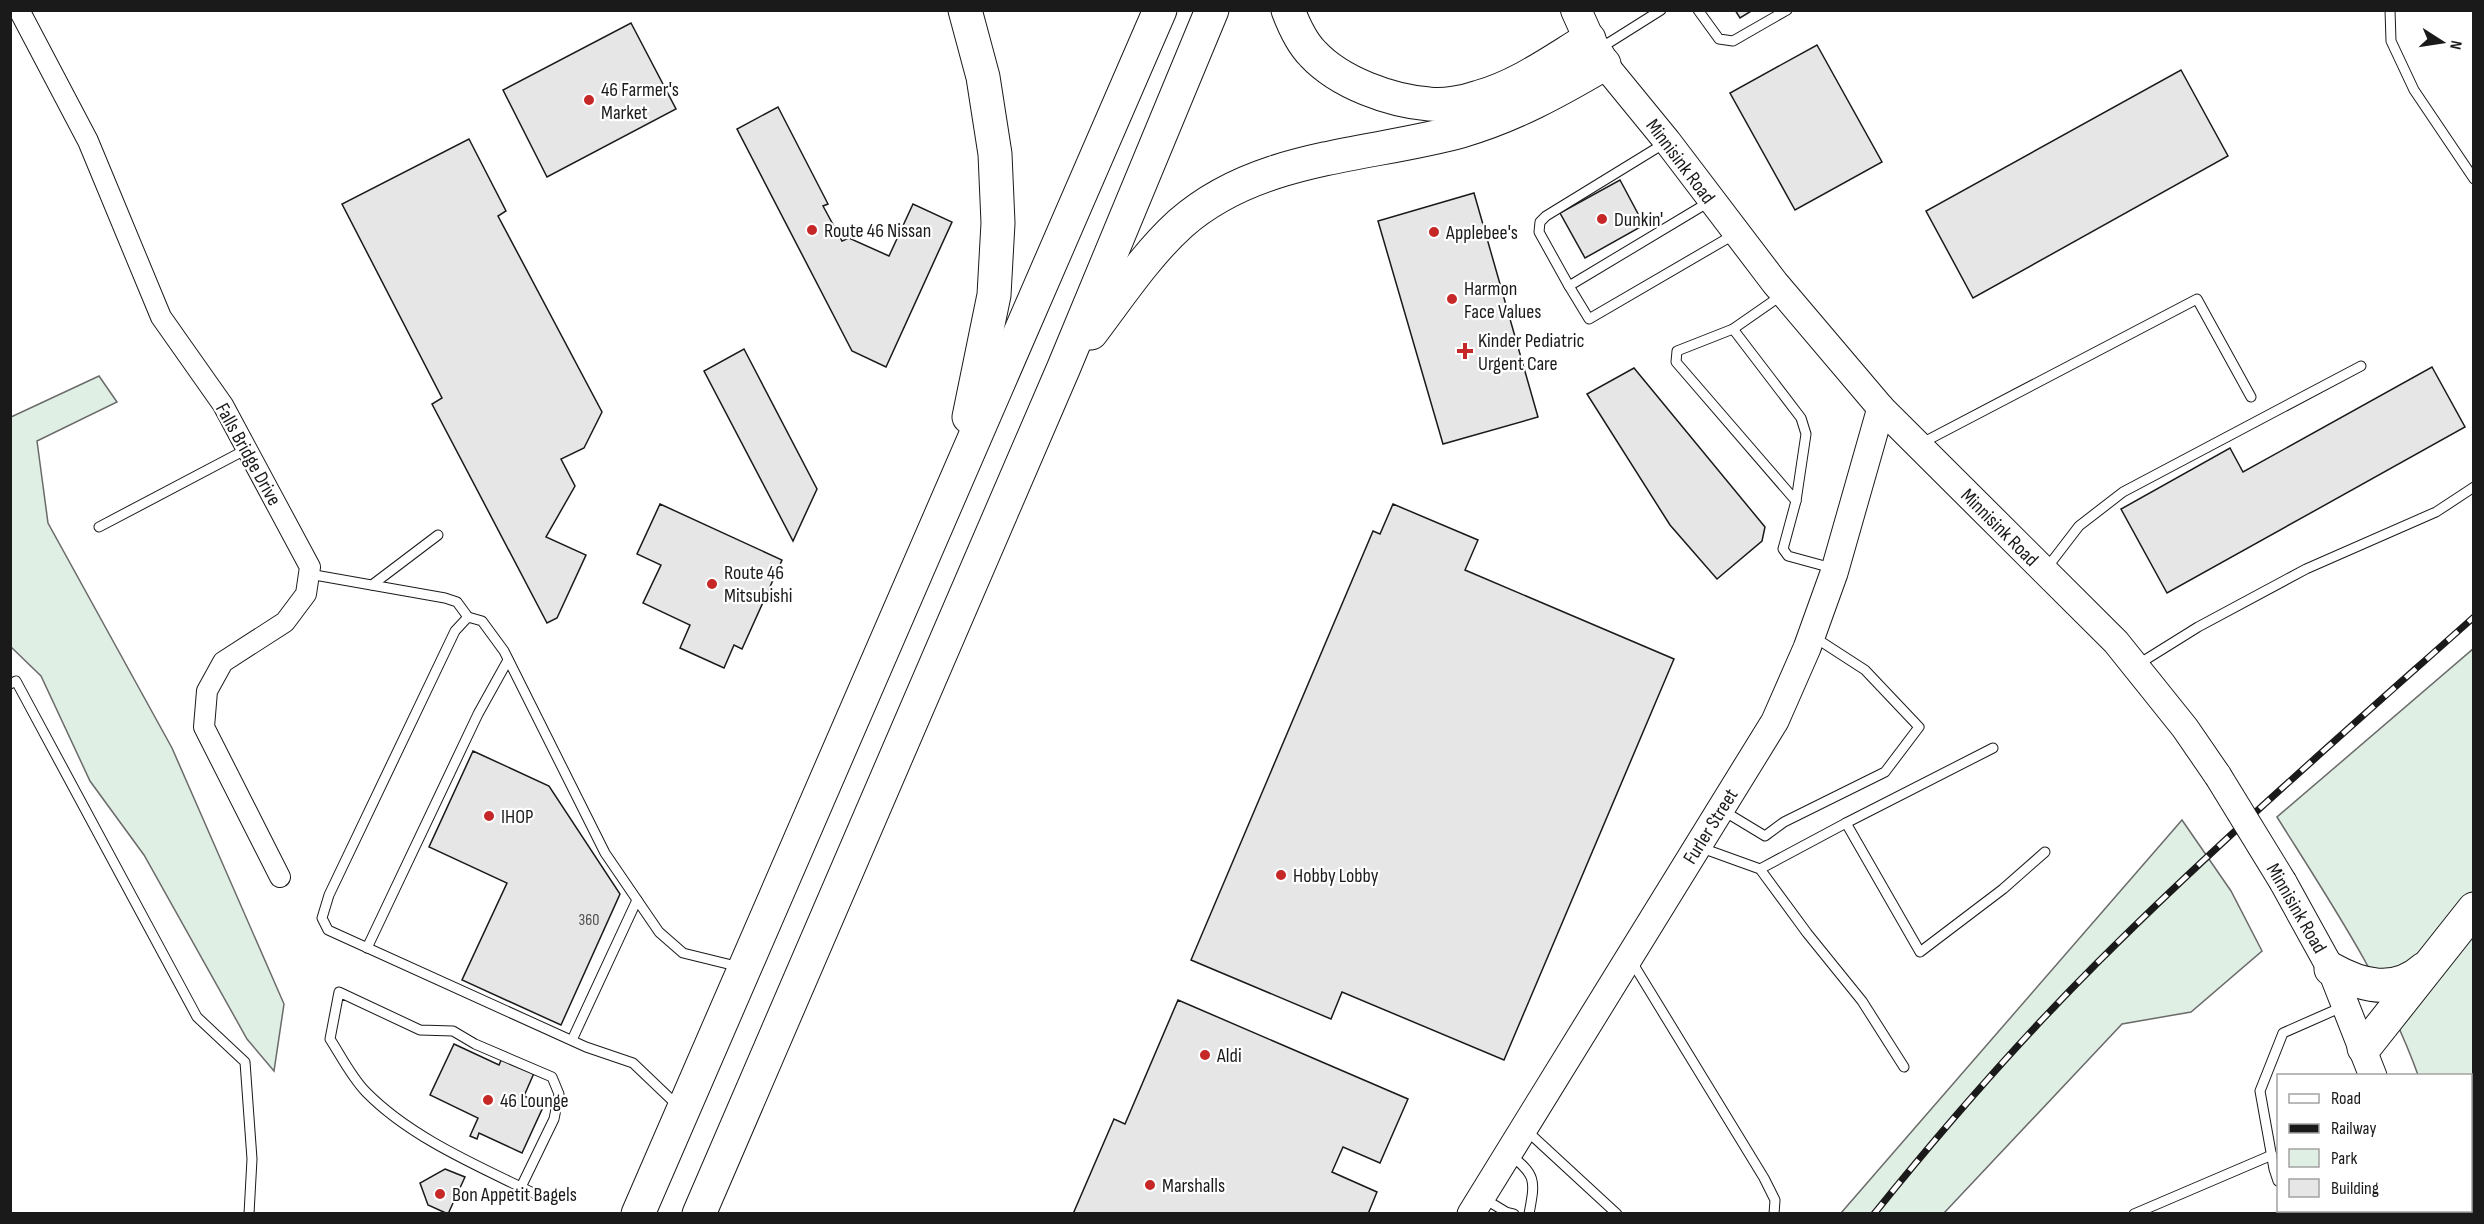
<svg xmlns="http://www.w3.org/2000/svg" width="2484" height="1224" viewBox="0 0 2484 1224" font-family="'Sofia Sans Condensed',sans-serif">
	<rect width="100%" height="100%" fill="#fff"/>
	<g fill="#e0efe3" stroke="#6a6a6a" stroke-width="1.5">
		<path d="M 99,376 L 117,402 L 37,441 L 48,523 L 172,748 L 284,1004 L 274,1071 L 247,1039 L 144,855 L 90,781 L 41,676 L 11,647 L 11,417 Z"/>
		<path d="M 2473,649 L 2474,1137 L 2471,1144 L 2470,1076 L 2418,1075 C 2385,983 2329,900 2277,817 Z"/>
		<path d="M 2182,820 L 2231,891 L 2262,951 L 2191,1012 L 2122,1024 L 1944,1213 L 1841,1213 Z"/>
	</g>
	<g fill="#e6e6e6" stroke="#1a1a1a" stroke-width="1.5">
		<path d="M 1735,10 L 1753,10 L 1740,18 Z"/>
		<path d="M 631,23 L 676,109 L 547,177 L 503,90 Z"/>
		<path d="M 1817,45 L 1882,162 L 1795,210 L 1730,93 Z"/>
		<path d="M 2181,70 L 2228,156 L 1973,298 L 1926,211 Z"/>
		<path d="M 778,107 L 828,204 L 823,206 L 842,241 L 849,238 L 889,256 L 913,204 L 952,222 L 886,367 L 852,351 L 737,129 Z"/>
		<path d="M 469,139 L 506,211 L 498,216 L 602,412 L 584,448 L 561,459 L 575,486 L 546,537 L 586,555 L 557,618 L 547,623 L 432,404 L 442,398 L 342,204 Z"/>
		<path d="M 1620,180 L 1644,225 L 1585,258 L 1560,213 Z"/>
		<path d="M 1474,193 L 1538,417 L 1443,444 L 1378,221 Z"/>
		<path d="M 744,349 L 817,489 L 793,541 L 704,371 Z"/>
		<path d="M 2432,367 L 2465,427 L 2167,593 L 2121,509 L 2230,448 L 2243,472 Z"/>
		<path d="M 1634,368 L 1765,527 L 1762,541 L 1717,579 L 1670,525 L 1587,394 Z"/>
		<path d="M 660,504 L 782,560 L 742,649 L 734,645 L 724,668 L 680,648 L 690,625 L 643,603 L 661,565 L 637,554 Z"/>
		<path d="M 1393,504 L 1478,540 L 1465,570 L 1674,659 L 1504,1060 L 1342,992 L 1331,1019 L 1191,960 L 1373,531 L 1380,534 Z"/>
		<path d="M 473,751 L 549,786 L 620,894 L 561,1025 L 462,980 L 507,883 L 429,847 Z"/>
		<path d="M 1178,1000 L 1408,1099 L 1380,1163 L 1343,1147 L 1332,1172 L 1377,1192 L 1368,1214 L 1073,1214 L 1114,1119 L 1125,1124 Z"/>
		<path d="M 454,1044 L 499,1065 L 502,1058 L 534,1073 L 524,1096 L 544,1105 L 522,1153 L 479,1133 L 477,1139 L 470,1136 L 478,1118 L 430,1095 Z"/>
		<path d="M 445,1169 L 465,1177 L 448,1214 L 428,1205 L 420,1183 Z"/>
	</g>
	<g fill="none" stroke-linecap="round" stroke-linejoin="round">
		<defs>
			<g id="lane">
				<path d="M 1698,10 L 1719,39 L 1733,41 L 1787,10"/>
				<path d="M 2390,10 L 2391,41 L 2414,90 L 2474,179"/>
				<path d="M 1599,49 L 1661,10"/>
				<path d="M 1665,143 L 1546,216 L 1540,222 L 1539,232 L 1569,286 L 1709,202"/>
				<path d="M 1569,286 L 1589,319 L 1735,234"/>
				<path d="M 1782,295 L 1733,329 L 1677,351 L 1676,362 L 1796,501 L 1783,549 L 1788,556 L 1832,568"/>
				<path d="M 1733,329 L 1801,418 L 1806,434 L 1796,501"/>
				<path d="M 1920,444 L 2197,299 L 2251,397"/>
				<path d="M 99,527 L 247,449"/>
				<path d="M 2046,569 L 2079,526 L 2123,492 L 2361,366"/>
				<path d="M 309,574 L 445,598 L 457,602 L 468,617"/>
				<path d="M 372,585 L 438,535"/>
				<path d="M 2137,665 L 2198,627 L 2306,569 L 2436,512 L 2474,487"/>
				<path d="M 10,684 L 16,681 L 197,1017 L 245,1062 L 252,1159 L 249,1214"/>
				<path d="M 1722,810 L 1765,836 L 1784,822 L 1885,772 L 1919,727 L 1865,670 L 1814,637"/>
				<path d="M 1846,823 L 1993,748"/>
				<path d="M 1699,847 L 1760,869 L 1807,933 L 1862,1001 L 1904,1067"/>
				<path d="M 1760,869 L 1846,823 L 1920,952 L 2003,889 L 2045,852"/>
				<path d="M 367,948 L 478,714 L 508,660"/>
				<path d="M 1632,962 L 1764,1178 L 1775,1200 L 1774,1214"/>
				<path d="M 572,1040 L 637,900"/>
				<path d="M 677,1105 L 633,1063 L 586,1047 L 328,930 L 322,918 L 329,895 L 455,631 L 468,617 L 482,621 L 504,651 L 605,853 L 659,932 L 683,953 L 740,967"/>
				<path d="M 1526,1130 L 1617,1214"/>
				<path d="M 1509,1154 C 1537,1175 1535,1181 1529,1214"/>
				<path d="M 2278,1181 L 2274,1169 L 2260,1091 L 2283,1033 L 2342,1007"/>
				<path d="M 521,1187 L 554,1119 L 559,1094 L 552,1077 L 475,1044 L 453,1031 L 420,1030 L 339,992 L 330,1039 C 341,1056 352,1078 366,1092 C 412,1139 481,1167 539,1196"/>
				<path d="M 1483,1198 L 1506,1212 L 1514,1214"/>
				<path d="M 2288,1210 L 2289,1214"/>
				<path d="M 2134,1214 L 2272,1155"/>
			</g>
			<path id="street" d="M 19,10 L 88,141 L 161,317 L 223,405 L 310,567 L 306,594 L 285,622 L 223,662 L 207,691 L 204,727 L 280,877"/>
			<g id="secondary">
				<path d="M 1604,64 L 1667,141 L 1775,283 L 1881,408 L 2116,642 L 2185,728 L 2218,776"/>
				<path d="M 2283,882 L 2331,969 L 2373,1076"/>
				<path d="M 2413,1210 L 2414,1214"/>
				<path d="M 1471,1214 L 1775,721 L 1807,648 L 1834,573 L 1881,408"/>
			</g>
			<path id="primary" d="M 1576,10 L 1589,39 L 1603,61"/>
			<g id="highway">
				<path d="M 965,10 L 983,77 L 995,154 L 998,223 L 994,295 L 969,417"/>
				<path d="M 1288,10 C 1294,26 1301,42 1313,54 C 1340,83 1391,101 1429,104 C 1444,106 1465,102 1479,97 C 1519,86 1554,60 1589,39"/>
				<path d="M 1091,333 C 1119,296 1146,255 1180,224 C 1258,155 1366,157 1461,131 C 1513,116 1558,91 1604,64"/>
				<path d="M 2331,969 C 2361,986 2395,995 2424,969"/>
				<path d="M 2364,1048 L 2474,909"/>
				<path d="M 638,1214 L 1160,10"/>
				<path d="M 699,1214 L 1064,367 L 1212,10"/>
			</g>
		</defs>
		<use href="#lane" stroke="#1a1a1a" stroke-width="11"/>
		<use href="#street" stroke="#1a1a1a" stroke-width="22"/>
		<use href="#secondary" stroke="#1a1a1a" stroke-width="29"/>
		<use href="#primary" stroke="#1a1a1a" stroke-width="32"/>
		<use href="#highway" stroke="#1a1a1a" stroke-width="35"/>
		<use href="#lane" stroke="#fff" stroke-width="9"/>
		<use href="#street" stroke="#fff" stroke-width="20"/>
		<use href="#secondary" stroke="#fff" stroke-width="27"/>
		<use href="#primary" stroke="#fff" stroke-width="30"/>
		<use href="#highway" stroke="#fff" stroke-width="33"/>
		<defs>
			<path id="rail" d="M 1874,1214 C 1944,1127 2018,1042 2097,963 C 2217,843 2346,731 2474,617"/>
		</defs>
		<use href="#rail" stroke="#1a1a1a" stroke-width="7"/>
		<use href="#rail" stroke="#fff" stroke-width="4.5" stroke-dasharray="14" stroke-linecap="butt"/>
		<defs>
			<path id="secondary-bridge" d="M 2218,776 L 2283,882"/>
		</defs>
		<use href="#secondary-bridge" stroke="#1a1a1a" stroke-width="29" stroke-linecap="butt"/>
		<use href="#secondary-bridge" stroke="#fff" stroke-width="27"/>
	</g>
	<g fill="#c62828" stroke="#fff" stroke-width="2">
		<circle cx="589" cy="100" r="6"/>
		<circle cx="1602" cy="219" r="6"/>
		<circle cx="812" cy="230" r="6"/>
		<circle cx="1434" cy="232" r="6"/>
		<circle cx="1452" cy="299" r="6"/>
		<path d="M1462 342h6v6h6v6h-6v6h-6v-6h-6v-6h6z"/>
		<circle cx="712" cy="584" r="6"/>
		<circle cx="489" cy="816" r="6"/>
		<circle cx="1281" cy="875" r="6"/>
		<circle cx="1205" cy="1055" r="6"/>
		<circle cx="488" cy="1100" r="6"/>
		<circle cx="1150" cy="1185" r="6"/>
		<circle cx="440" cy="1194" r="6"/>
	</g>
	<g text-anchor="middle" stroke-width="4.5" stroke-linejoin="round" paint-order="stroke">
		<g font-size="16" fill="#4d4d4d">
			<text x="589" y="925">360</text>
		</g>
		<g font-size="20" fill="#1a1a1a" stroke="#fff" text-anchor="start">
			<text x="601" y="96">46 Farmer's<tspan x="601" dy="23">Market</tspan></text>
			<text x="1614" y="226">Dunkin'</text>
			<text x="824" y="237">Route 46 Nissan</text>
			<text x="1446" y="239">Applebee's</text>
			<text x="1464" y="295">Harmon<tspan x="1464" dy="23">Face Values</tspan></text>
			<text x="1478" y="347">Kinder Pediatric<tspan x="1478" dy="23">Urgent Care</tspan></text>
			<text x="724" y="579">Route 46<tspan x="724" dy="23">Mitsubishi</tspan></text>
			<text x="501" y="823">IHOP</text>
			<text x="1293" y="882">Hobby Lobby</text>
			<text x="1217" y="1062">Aldi</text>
			<text x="500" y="1107">46 Lounge</text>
			<text x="1162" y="1192">Marshalls</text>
			<text x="452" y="1201">Bon Appetit Bagels</text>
		</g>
		<g font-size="20" fill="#1a1a1a" stroke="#fff">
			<text transform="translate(1681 161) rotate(53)" y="7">Minnisink Road</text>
			<text transform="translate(249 454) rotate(61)" y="7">Falls Bridge Drive</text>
			<text transform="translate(2000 527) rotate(45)" y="7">Minnisink Road</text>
			<text transform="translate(1710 826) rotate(-58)" y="7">Furler Street</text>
			<text transform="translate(2297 908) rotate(60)" y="7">Minnisink Road</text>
		</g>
	</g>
	<rect width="2484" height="1224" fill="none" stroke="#1a1a1a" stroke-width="24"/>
	<rect x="2277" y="1074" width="195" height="138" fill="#ffffff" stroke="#a3a3a3" stroke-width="1.5"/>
	<rect x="2289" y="1094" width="30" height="9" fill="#ffffff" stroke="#a3a3a3" stroke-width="1.5"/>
	<text x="2331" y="1104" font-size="18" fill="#1a1a1a">Road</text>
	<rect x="2289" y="1124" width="30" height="9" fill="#1a1a1a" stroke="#a3a3a3" stroke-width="1.5"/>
	<text x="2331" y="1134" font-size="18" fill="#1a1a1a">Railway</text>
	<rect x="2289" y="1149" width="30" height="18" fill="#e0efe3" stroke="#a3a3a3" stroke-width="1.5"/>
	<text x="2331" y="1164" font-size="18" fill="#1a1a1a">Park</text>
	<rect x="2289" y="1179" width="30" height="18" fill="#e6e6e6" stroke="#a3a3a3" stroke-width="1.5"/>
	<text x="2331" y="1194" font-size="18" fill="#1a1a1a">Building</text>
	<g transform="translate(2442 42) rotate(102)" stroke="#ffffff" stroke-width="4.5" paint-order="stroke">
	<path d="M0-4.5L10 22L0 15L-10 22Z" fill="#1a1a1a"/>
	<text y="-9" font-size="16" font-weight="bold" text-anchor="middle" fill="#1a1a1a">N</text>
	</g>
</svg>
